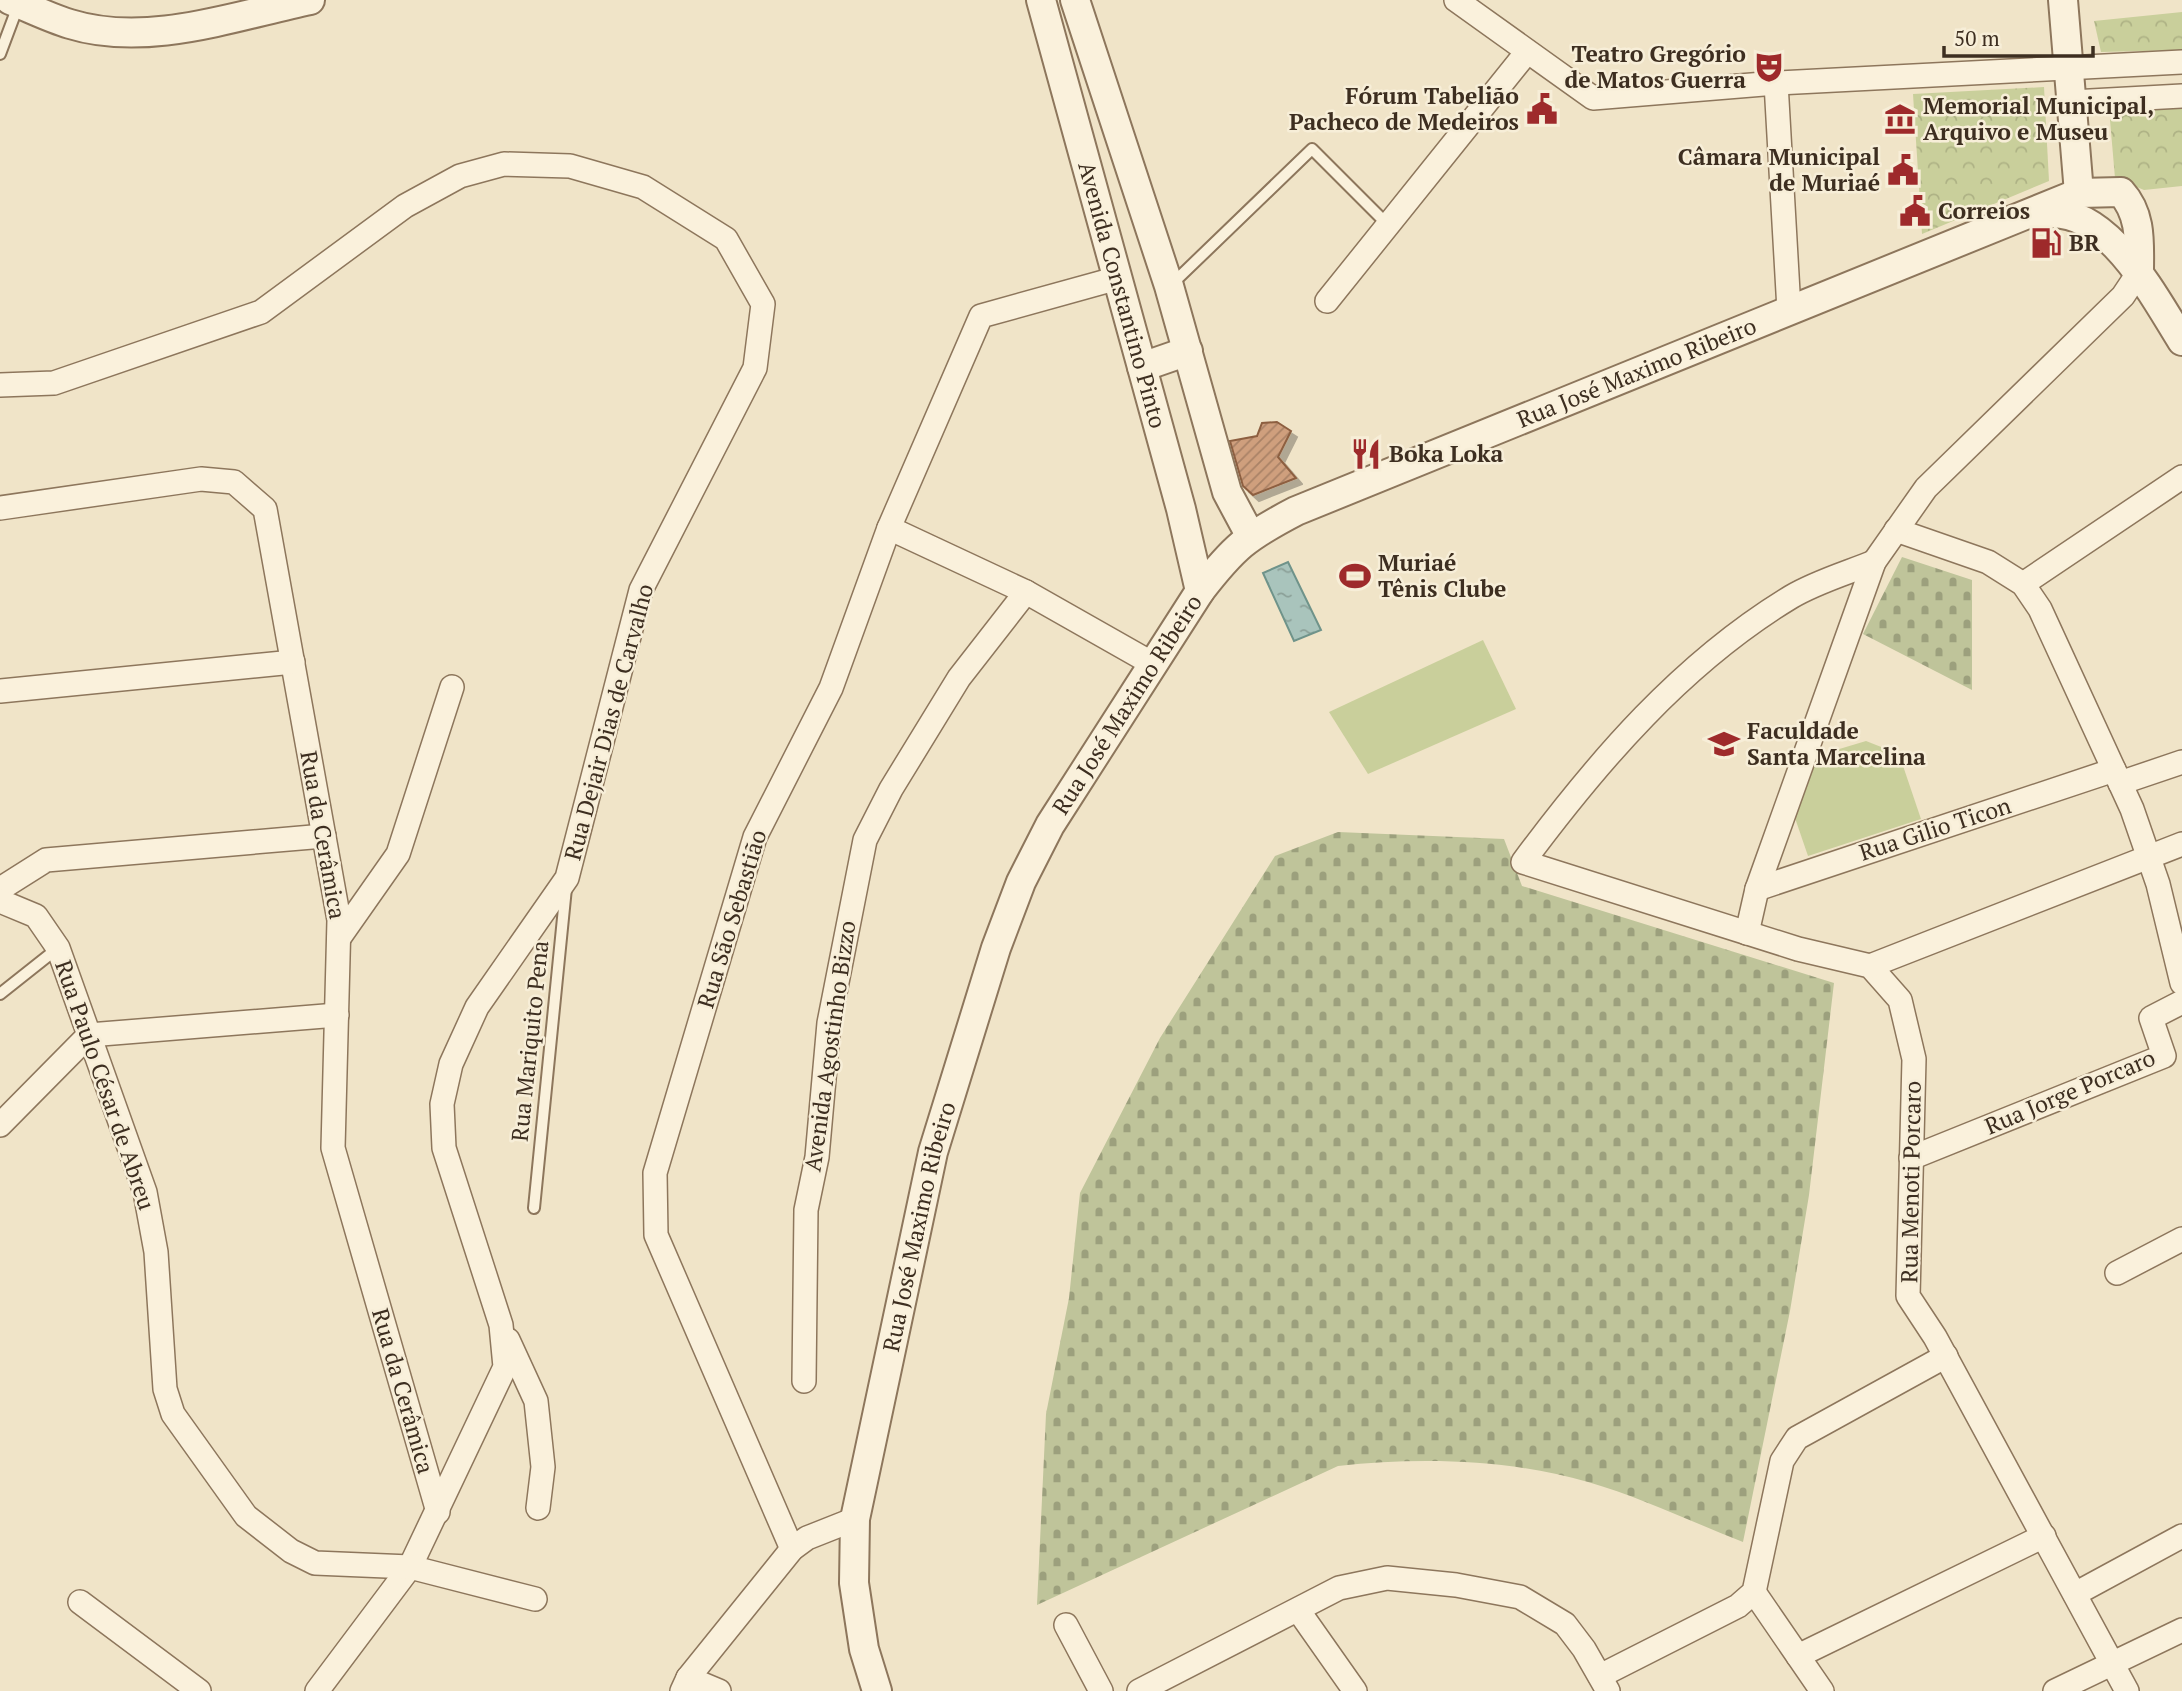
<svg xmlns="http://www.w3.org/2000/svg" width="2182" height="1691" viewBox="0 0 2182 1691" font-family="'PT Serif',serif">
	<defs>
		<pattern id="forest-crowns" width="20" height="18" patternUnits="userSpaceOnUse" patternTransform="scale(1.75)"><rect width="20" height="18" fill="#c9cf9b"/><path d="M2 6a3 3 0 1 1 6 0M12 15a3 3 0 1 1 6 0" fill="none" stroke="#aeb285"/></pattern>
		<pattern id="cemetery-stones" width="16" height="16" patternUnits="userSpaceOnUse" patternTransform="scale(1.75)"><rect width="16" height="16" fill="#bfc49a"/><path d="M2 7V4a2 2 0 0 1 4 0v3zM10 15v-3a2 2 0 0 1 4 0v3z" fill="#9ca07d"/></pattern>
		<pattern id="water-ripples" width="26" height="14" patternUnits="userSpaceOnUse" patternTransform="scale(1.75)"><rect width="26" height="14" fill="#a9c4bc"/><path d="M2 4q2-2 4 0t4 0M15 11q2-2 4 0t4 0" fill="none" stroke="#8ba098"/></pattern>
		<pattern id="building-hatch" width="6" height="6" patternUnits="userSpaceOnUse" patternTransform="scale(1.75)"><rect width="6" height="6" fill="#cf9f7d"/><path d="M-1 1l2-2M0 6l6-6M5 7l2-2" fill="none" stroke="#a98266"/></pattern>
		<filter id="shadow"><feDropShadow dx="6" dy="6" stdDeviation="0" flood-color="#0004"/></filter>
	</defs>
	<rect width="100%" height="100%" fill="#f0e4c8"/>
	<g fill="url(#forest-crowns)">
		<path d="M 2182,12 L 2182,50 L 2101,52 L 2094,21 Z"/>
		<path d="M 2044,87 L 2049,181 L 1922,234 L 1913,94 Z"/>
		<path d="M 2182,107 L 2182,186 L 2144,190 L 2115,178 L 2110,120 L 2118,112 Z"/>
	</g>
	<g fill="url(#cemetery-stones)">
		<path d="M 1902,557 L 1972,580 L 1972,690 L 1863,634 Z"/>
		<path d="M 1338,832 L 1504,839 L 1522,886 L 1834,983 L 1809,1195 L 1790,1311 L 1743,1542 C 1692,1522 1640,1497 1588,1482 C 1508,1459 1421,1457 1338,1466 L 1037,1605 L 1046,1414 L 1069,1298 L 1080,1193 L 1160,1038 L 1275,856 Z"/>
	</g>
	<g fill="#c9cf9b">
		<path d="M 1483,640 L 1516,709 L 1368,774 L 1329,712 Z"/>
		<path d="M 1866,741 L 1899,754 L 1921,819 L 1808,856 L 1795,818 L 1816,756 Z"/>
	</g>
	<path fill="url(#water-ripples)" stroke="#6f938a" stroke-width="2" d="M 1288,562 L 1321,630 L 1294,641 L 1263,573 Z"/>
	<path fill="url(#building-hatch)" stroke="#8d5f41" stroke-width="2" filter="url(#shadow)" d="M 1277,422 L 1291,431 L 1278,457 L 1296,478 L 1253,495 L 1243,486 L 1230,441 L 1257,436 L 1262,423 Z"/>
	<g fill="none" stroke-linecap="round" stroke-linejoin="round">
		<defs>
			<g id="service">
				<path d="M 0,54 L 18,6"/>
				<path d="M 1172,284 L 1312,149 L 1388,225"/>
				<path d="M 0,994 L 58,948"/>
				<path d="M 534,1208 L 566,888"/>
			</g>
			<g id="minor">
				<path d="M 1456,0 L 1593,98 L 1776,83 L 2182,62"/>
				<path d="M 1776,83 L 1789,310"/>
				<path d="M 2072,102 L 2182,96"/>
				<path d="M 1327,301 L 1527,52"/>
				<path d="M 0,385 L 54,383 L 261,312 L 405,206 L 460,176 L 504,164 L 570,166 L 643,187 L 726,239 L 763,304 L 755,368 L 641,590 L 567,878 L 477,1007 L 451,1064 L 442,1104 L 444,1148 L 501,1325 L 505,1367 L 410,1567 L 317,1691"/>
				<path d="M 0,508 L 201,479 L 234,482 L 265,509 L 339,920 L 333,1148 L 438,1512"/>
				<path d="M 889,528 L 1026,592 L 1153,664"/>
				<path d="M 1896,530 L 1988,562 L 2023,584 L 2040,609 L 2132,809 L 2158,884 L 2182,983"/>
				<path d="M 1874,562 C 1847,573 1816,582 1791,597 C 1682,663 1598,761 1523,862 L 1798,949 L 1870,966 L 1900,1000 L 1914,1059 L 1908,1296 L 1935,1337 L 2127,1691"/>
				<path d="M 2023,584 L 2182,477"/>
				<path d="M 0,691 L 293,662"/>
				<path d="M 2120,783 L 2182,762"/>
				<path d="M 0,889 L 46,860 L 324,836"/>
				<path d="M 1757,889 L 2114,770"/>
				<path d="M 0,901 L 36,916 L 58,948 L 145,1192 L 156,1252 L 165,1389 L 173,1414 L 246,1516 L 291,1551 L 315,1563 L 410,1567 L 535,1599"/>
				<path d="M 1747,933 L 1757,889 L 1874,562 L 1926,488 L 2123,296 L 2139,272"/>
				<path d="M 339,938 L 398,854 L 452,687"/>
				<path d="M 1870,966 L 2182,844"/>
				<path d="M 0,1125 L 89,1035 L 337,1015"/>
				<path d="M 1911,1158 L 2164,1056 L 2151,1018 L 2182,1002"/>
				<path d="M 2117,1273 L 2182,1239"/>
				<path d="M 508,1340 L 536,1401 L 543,1467 L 538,1508"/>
				<path d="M 804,1381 L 806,1210 L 817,1157 L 829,1023 L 865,840 L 891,789 L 959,678 L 1026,592"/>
				<path d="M 792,1549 L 656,1235 L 655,1173 L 755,837 L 831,688 L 889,528 L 981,316 L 1118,278"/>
				<path d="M 1754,1592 L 1822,1691"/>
				<path d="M 2075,1594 L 2182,1536"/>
				<path d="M 80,1602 L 199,1691"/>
				<path d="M 1298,1610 L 1355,1691"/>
				<path d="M 1066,1625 L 1101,1691"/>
				<path d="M 1798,1656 L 2044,1536"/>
				<path d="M 1600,1676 L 1738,1606 L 1754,1592 L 1782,1461 L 1797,1438 L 1946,1356"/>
				<path d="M 688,1678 L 719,1691"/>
				<path d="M 682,1691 L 688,1678 L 792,1549 L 807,1538 L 855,1519"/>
				<path d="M 1139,1691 L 1339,1588 L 1387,1578 L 1456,1585 L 1520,1597 L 1565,1624 L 1584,1649 L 1608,1691"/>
				<path d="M 2055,1691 L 2182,1630"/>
			</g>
			<g id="tertiary">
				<path d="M 10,0 C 30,8 50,18 70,24 C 147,48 234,16 310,0"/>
				<path id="s1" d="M 1041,0 L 1181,509 L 1200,591"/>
				<path d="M 1075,0 L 1169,286 L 1227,492 L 1250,535"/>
				<path d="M 2063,0 L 2079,193"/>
				<path d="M 2039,215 C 2104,199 2153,295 2182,341"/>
				<path d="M 1142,367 L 1188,351"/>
				<path id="s2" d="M 877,1691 L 864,1649 L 854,1583 L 855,1519 L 933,1152 L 996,948 L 1021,882 L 1050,825 L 1200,591 C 1234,547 1246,537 1296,511 L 2079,193 L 2121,192 C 2142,215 2139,243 2139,272"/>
			</g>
		</defs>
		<use href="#service" stroke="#8d765c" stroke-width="14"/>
		<use href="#minor" stroke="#8d765c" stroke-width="26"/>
		<use href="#tertiary" stroke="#8d765c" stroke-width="32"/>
		<use href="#service" stroke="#faf1dc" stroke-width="10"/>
		<use href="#minor" stroke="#faf1dc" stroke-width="23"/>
		<use href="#tertiary" stroke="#faf1dc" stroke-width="28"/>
	</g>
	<defs>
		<symbol id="theatre-bare" viewBox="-9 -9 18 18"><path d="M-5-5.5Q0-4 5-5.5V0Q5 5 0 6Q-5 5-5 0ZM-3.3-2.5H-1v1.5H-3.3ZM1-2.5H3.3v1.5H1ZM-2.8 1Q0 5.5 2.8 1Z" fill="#9e2a2b" stroke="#f7eed8" stroke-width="2.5" paint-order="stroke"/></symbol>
		<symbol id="civic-bare" viewBox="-9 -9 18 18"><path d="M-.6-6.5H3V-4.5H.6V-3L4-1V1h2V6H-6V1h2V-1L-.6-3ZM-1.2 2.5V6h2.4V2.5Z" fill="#9e2a2b" stroke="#f7eed8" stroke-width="2.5" paint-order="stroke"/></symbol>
		<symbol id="museum-bare" viewBox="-9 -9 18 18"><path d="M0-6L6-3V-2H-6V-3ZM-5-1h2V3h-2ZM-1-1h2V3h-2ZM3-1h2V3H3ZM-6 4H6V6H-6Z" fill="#9e2a2b" stroke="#f7eed8" stroke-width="2.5" paint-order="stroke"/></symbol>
		<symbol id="fuel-bare" viewBox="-9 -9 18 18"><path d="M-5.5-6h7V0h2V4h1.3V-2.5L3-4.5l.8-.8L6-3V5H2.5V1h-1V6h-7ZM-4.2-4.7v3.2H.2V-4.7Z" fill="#9e2a2b" stroke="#f7eed8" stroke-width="2.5" paint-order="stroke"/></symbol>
		<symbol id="restaurant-bare" viewBox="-9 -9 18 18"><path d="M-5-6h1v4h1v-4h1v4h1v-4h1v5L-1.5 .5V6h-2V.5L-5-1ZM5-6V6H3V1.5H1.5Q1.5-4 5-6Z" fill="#9e2a2b" stroke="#f7eed8" stroke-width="2.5" paint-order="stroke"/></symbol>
		<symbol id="stadium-bare" viewBox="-9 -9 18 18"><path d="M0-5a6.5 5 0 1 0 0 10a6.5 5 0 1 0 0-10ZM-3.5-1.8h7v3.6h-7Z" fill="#9e2a2b" stroke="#f7eed8" stroke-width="2.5" paint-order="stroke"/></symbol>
		<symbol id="university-bare" viewBox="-9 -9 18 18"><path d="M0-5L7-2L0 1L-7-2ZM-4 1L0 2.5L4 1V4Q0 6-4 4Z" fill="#9e2a2b" stroke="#f7eed8" stroke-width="2.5" paint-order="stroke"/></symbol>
	</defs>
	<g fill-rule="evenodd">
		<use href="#theatre-bare" x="1747" y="45" width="44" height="44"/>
		<use href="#civic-bare" x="1520" y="87" width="44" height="44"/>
		<use href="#museum-bare" x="1878" y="97" width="44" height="44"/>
		<use href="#civic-bare" x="1881" y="148" width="44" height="44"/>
		<use href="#civic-bare" x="1893" y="189" width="44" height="44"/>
		<use href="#fuel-bare" x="2024" y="221" width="44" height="44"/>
		<use href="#restaurant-bare" x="1344" y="432" width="44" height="44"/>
		<use href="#stadium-bare" x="1333" y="554" width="44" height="44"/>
		<use href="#university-bare" x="1702" y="722" width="44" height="44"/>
	</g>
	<g text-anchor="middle" stroke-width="5" stroke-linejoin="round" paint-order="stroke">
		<g font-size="23" font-weight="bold" fill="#3d2e20" stroke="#f7eed8" text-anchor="start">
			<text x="1746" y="62" text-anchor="end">Teatro Gregório<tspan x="1746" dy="26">de Matos Guerra</tspan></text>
			<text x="1519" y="104" text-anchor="end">Fórum Tabelião<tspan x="1519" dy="26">Pacheco de Medeiros</tspan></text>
			<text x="1923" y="114">Memorial Municipal,<tspan x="1923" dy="26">Arquivo e Museu</tspan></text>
			<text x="1880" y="165" text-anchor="end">Câmara Municipal<tspan x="1880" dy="26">de Muriaé</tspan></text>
			<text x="1938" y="219">Correios</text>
			<text x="2069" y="251">BR</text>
			<text x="1389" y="462">Boka Loka</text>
			<text x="1378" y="571">Muriaé<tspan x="1378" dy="26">Tênis Clube</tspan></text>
			<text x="1747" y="739">Faculdade<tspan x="1747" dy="26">Santa Marcelina</tspan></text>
		</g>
		<g font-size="23" fill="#3d2e20" stroke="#f7eed8">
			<text dy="8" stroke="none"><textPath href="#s1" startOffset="306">Avenida Constantino Pinto</textPath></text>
			<text dy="8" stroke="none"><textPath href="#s2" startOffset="1670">Rua José Maximo Ribeiro</textPath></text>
			<text dy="8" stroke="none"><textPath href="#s2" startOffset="1041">Rua José Maximo Ribeiro</textPath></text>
			<text transform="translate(609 722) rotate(-75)" y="8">Rua Dejair Dias de Carvalho</text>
			<text transform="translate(1935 829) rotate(-18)" y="8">Rua Gilio Ticon</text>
			<text transform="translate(323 835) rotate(80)" y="8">Rua da Cerâmica</text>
			<text transform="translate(732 919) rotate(-73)" y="8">Rua São Sebastião</text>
			<text transform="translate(530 1041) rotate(-84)" y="8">Rua Mariquito Pena</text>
			<text transform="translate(830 1046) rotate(-82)" y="8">Avenida Agostinho Bizzo</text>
			<text transform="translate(105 1085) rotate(71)" y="8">Rua Paulo César de Abreu</text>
			<text transform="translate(2070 1092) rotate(-23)" y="8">Rua Jorge Porcaro</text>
			<text transform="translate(1911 1182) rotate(-89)" y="8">Rua Menoti Porcaro</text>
			<text dy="8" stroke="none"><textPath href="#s2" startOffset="474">Rua José Maximo Ribeiro</textPath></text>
			<text transform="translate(403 1391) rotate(74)" y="8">Rua da Cerâmica</text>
		</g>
	</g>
	<path d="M1944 46v10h149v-10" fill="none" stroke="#3d2e20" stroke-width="3.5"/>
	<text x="1954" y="46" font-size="21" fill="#3d2e20" stroke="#f7eed8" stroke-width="5" paint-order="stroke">50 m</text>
</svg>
